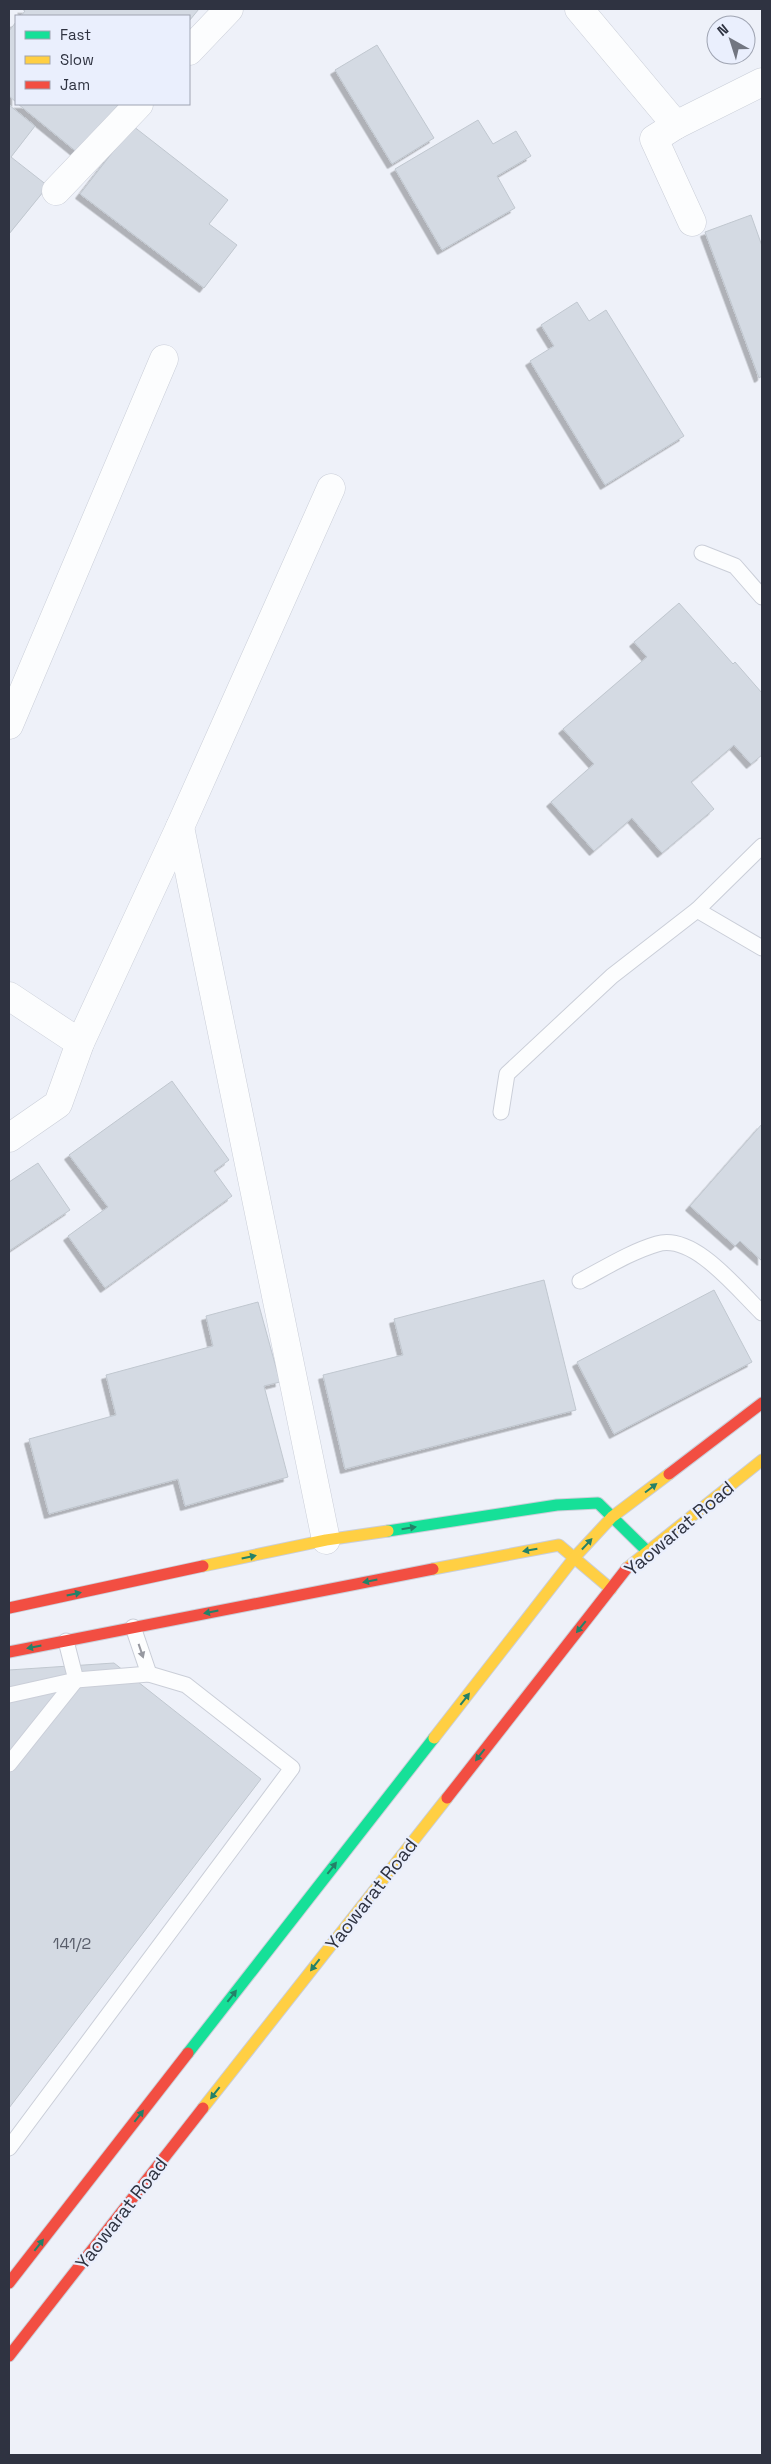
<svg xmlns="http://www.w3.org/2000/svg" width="771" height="2464" viewBox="0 0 771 2464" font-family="'Space Grotesk',sans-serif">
	<defs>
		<filter id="shadow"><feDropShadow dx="-4.5" dy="4.5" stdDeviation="0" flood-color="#0004"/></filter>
	</defs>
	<rect width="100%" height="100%" fill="#eef1f9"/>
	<g fill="#d4dae3" stroke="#c0c7cf" filter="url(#shadow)">
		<path d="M 22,9 L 199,9 L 189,21 L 189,16 L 21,16 L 25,11 Z"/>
		<path d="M 16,22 L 16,102 L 9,96 L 9,31 Z"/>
		<path d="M 377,45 L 434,138 L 392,164 L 335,70 Z"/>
		<path d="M 18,104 L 119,104 L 78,153 Z"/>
		<path d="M 9,105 L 35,126 L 11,157 L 48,186 L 9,234 Z"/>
		<path d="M 478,120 L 493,144 L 516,131 L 531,156 L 497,176 L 515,208 L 442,250 L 395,169 Z"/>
		<path d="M 133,126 L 228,200 L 209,224 L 237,245 L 204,288 L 80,194 Z"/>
		<path d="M 751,215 L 762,246 L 762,376 L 759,378 L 705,232 Z"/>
		<path d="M 577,302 L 589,321 L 606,310 L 684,436 L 605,485 L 530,361 L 554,346 L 541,325 Z"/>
		<path d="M 679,603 L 733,664 L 735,662 L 762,693 L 762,755 L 751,764 L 734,745 L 691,782 L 714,809 L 662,853 L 632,818 L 594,851 L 551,802 L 594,764 L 563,729 L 647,657 L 634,642 Z"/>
		<path d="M 172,1081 L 229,1160 L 214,1171 L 232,1196 L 105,1288 L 68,1236 L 108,1207 L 69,1155 Z"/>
		<path d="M 762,1124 L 762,1261 L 740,1241 L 735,1246 L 690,1206 Z"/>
		<path d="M 38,1163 L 70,1210 L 9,1251 L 9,1182 Z"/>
		<path d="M 544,1280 L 576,1410 L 345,1469 L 323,1375 L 403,1355 L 394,1319 Z"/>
		<path d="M 714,1290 L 752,1362 L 614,1434 L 577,1362 Z"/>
		<path d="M 258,1302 L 280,1382 L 264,1386 L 288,1477 L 185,1506 L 178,1479 L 49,1514 L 29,1439 L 116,1415 L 106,1375 L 213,1346 L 206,1316 Z"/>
		<path d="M 114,1663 L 261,1779 L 9,2108 L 9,1670 Z"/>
	</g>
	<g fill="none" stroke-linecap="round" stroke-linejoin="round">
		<defs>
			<g id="lane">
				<path d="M 702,553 L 735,566 L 762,597"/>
				<path d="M 762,846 L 697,910 L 762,948"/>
				<path d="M 501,1112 L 507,1074 L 612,976 L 697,910"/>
				<path d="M 580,1281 C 605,1268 630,1252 657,1244 C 694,1233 738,1290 762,1313"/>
				<path d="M 133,1627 L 149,1674"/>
				<path d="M 9,1695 L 76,1680 L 149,1674 L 186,1685 L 292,1768 L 9,2148"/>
				<path d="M 9,1764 L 76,1680 L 66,1641"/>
			</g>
			<g id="street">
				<path d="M 579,9 L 676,125"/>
				<path d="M 189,51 L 229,9"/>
				<path d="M 56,191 L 139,104"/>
				<path d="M 692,222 L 654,139 L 676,125 L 762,82"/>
				<path d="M 9,725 L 164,359"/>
				<path d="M 180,827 L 326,1540"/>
				<path d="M 9,996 L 80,1043"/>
				<path d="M 9,1138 L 58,1104 L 80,1043 L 180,827 L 331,488"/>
			</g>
			<g id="fast">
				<path d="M 388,1531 L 557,1505 L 598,1503 L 647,1551"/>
				<path d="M 188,2053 L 434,1738"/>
			</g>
			<g id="slow">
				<path d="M 203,1566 L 326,1540 L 388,1531"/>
				<path d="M 627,1568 L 762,1460"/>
				<path d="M 433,1569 L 559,1545 L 611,1589"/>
				<path d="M 434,1738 L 574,1558 L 612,1517 L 669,1474"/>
				<path d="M 203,2108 L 447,1798"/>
			</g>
			<g id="jam">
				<path d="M 669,1474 L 762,1403"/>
				<path d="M 9,1608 L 203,1566"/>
				<path d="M 9,1652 L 433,1569"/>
				<path d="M 447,1798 L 627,1568"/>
				<path d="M 9,2283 L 188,2053"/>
				<path d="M 9,2356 L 203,2108"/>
			</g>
		</defs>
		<use href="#lane" stroke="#caced8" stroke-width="17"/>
		<use href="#street" stroke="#caced8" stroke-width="29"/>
		<use href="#fast" stroke="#caced8" stroke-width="13"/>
		<use href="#slow" stroke="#caced8" stroke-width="13"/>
		<use href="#jam" stroke="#caced8" stroke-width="13"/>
		<use href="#lane" stroke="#fcfdfe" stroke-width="15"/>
		<use href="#street" stroke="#fcfdfe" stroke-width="28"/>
		<use href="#fast" stroke="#16e098" stroke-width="11"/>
		<use href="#slow" stroke="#ffcf43" stroke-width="11"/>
		<use href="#jam" stroke="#f24e42" stroke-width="11"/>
	</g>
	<defs><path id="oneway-solid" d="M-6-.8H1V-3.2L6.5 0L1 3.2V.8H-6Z" transform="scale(1.25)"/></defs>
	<g fill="#248168">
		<use href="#oneway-solid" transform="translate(651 1488) rotate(-37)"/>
		<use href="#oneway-solid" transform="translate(409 1528) rotate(-9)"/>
		<use href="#oneway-solid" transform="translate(587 1544) rotate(-47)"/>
		<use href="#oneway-solid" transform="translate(530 1550) rotate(170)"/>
		<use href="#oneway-solid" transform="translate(249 1557) rotate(-12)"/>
		<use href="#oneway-solid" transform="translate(370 1581) rotate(169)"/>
		<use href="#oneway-solid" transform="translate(74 1594) rotate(-12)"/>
		<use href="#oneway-solid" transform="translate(211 1612) rotate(169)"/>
		<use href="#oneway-solid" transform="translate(581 1627) rotate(129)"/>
		<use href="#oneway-solid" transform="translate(34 1647) rotate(169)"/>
		<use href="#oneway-solid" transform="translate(465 1699) rotate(-52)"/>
		<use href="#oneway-solid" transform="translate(480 1755) rotate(128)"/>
		<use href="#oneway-solid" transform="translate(332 1868) rotate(-52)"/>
		<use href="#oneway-solid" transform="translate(315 1965) rotate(128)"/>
		<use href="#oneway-solid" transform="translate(232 1996) rotate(-52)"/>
		<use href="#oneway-solid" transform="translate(215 2093) rotate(128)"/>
		<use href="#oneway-solid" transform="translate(139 2116) rotate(-52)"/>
		<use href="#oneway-solid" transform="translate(39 2245) rotate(-52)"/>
	</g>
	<use fill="#9698a0" href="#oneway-solid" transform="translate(141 1651) rotate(71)"/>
	<g text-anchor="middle" stroke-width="4.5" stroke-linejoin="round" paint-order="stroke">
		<g font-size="16" fill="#585d6a">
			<text x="72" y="1949">141/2</text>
		</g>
		<g font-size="19" fill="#2f3341" stroke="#eaeffd">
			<text transform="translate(679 1528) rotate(-40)" y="7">Yaowarat Road</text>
			<text transform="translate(371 1894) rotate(-52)" y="7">Yaowarat Road</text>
			<text transform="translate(121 2213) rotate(-52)" y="7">Yaowarat Road</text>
		</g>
	</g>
	<rect width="771" height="2464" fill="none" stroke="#2f3341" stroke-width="20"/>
	<rect x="15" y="15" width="175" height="90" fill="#eaeffd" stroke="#9fa4b2"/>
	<rect x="25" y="31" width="25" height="8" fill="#16e098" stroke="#9fa4b2"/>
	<text x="60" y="40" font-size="15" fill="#2f3341">Fast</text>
	<rect x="25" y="56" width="25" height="8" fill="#ffcf43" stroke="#9fa4b2"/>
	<text x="60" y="65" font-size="15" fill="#2f3341">Slow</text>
	<rect x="25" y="81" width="25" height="8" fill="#f24e42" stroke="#9fa4b2"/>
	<text x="60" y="90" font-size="15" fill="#2f3341">Jam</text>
	<g transform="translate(731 40) rotate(321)"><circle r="24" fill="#eaeffd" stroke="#9fa4b2"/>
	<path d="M0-4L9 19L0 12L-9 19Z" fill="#727681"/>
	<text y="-8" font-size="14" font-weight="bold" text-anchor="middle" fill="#2f3341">N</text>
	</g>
</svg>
